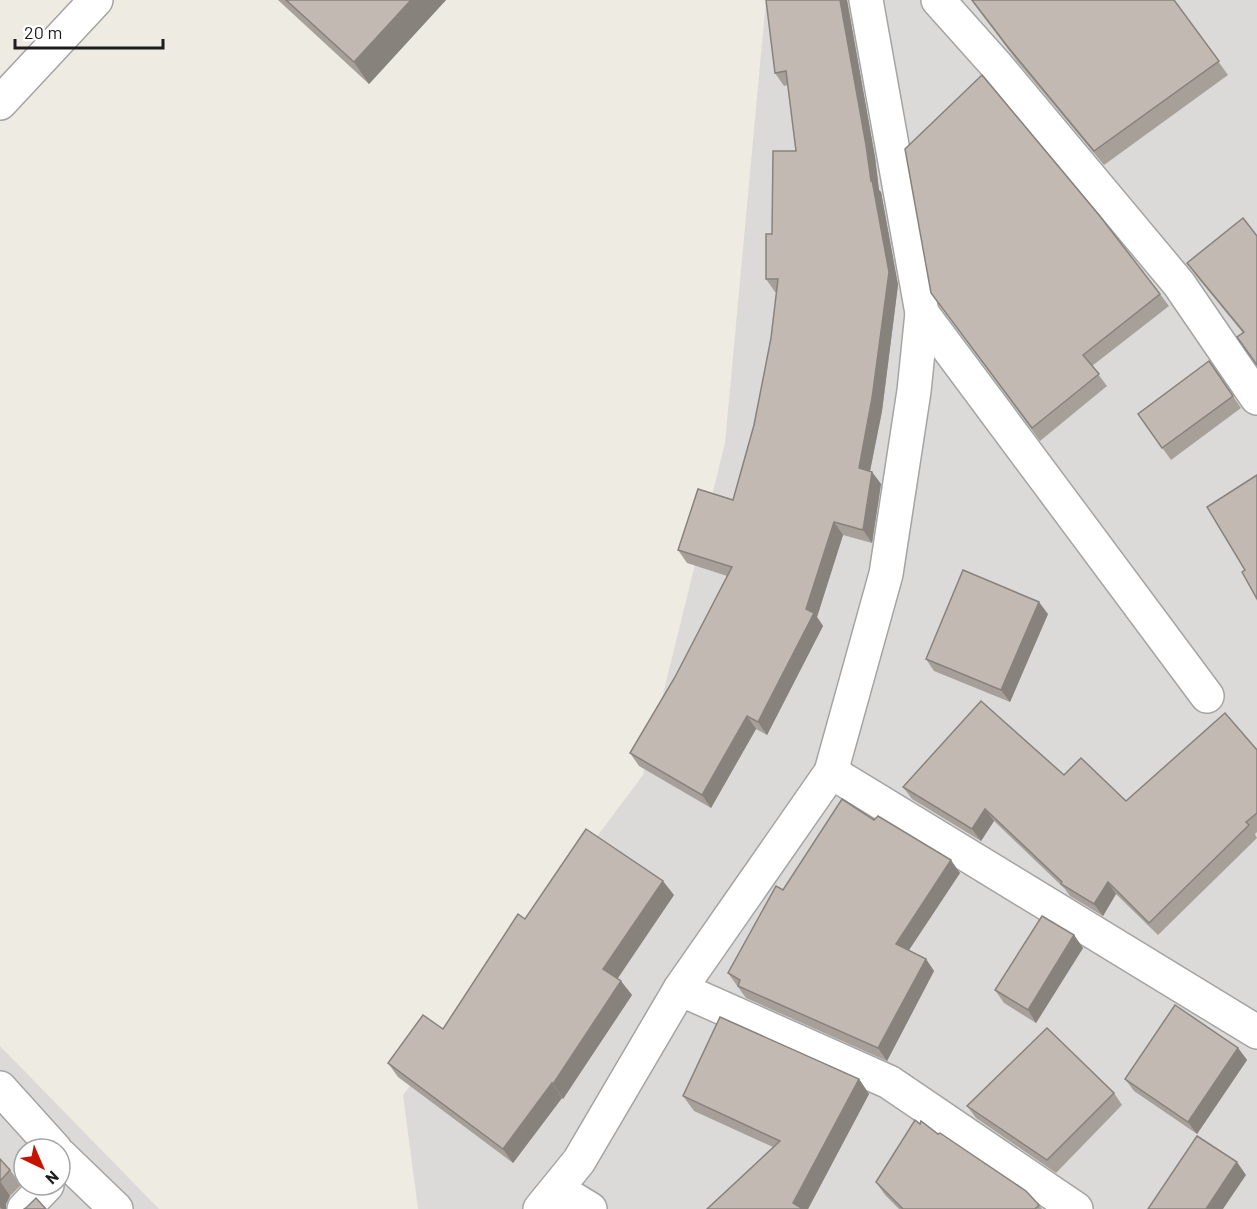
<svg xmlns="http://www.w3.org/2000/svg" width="1257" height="1209" viewBox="0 0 1257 1209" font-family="Barlow,sans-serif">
	<rect width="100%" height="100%" fill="#eeebe2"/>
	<g fill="#dbdad9" fill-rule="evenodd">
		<path d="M 766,0 L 1257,0 L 1257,1209 L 418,1209 L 403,1095 L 643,775 L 725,443 Z"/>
		<path d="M 0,1046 L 159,1209 L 0,1209 ZM 24,1149 L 60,1149 L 60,1185 L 24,1185 Z"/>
	</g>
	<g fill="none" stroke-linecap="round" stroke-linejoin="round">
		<defs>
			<g id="street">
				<path d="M 938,0 L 997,66 L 1179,284 L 1257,398"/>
				<path d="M 0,103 L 96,0"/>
				<path d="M 922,313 L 1207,696"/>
				<path d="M 831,772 L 1257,1032"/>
				<path d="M 680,989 L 889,1082 L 1076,1209"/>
				<path d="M 0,1088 L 55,1149"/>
				<path d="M 60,1155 L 116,1209"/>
				<path d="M 557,1189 L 590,1209"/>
				<path d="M 24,1209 L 47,1185"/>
				<path d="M 540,1209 L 579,1161 L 680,989 L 831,772 L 886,574 L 914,391 L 922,313 L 866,0"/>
			</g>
		</defs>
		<use href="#street" stroke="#a4a4a4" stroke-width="36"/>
		<use href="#street" stroke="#fff" stroke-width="33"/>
	</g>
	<g fill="#a7a099">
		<path d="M 278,0 L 446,0 L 369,84 Z"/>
		<path d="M 766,0 L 847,0 L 875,157 L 879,190 L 881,192 L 898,285 L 882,411 L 870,471 L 872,472 L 881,484 L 872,543 L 843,535 L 817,617 L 823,626 L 767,735 L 756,729 L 711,808 L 639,766 L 630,753 L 675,677 L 727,576 L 687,563 L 678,550 L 733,500 L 754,425 L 771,338 L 777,292 L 775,292 L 766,279 L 772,234 L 796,151 L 788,85 L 784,86 L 775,73 Z"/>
		<path d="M 971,0 L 1174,0 L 1228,75 L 1104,165 L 1017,61 Z"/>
		<path d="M 1257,236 L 1257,365 L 1243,333 L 1198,278 L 1187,263 Z"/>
		<path d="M 1160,294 L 1169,306 L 1092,366 L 1107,386 L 1040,441 L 940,305 Z"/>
		<path d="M 1209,361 L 1241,408 L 1171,460 L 1138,414 Z"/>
		<path d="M 1048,614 L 1010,702 L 934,671 L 926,659 Z"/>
		<path d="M 1257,750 L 1257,832 L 1255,834 L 1257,838 L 1158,935 L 1116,894 L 1103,916 L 1070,896 L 1065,889 L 994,821 L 981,841 L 912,799 L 903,787 L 1064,775 L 1126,801 Z"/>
		<path d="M 874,820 L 960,873 L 909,950 L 926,959 L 934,971 L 887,1061 L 746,998 L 728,973 L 783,890 Z"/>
		<path d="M 674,895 L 617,978 L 632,995 L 563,1099 L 562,1098 L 513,1163 L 398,1077 L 388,1063 L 443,1029 Z"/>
		<path d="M 1074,935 L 1083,948 L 1036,1023 L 1004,1003 L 995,990 Z"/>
		<path d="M 1238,1048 L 1247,1060 L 1197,1134 L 1134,1091 L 1125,1079 Z"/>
		<path d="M 859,1079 L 869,1094 L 808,1209 L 707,1209 L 773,1147 L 694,1111 L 683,1096 Z"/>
		<path d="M 1114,1093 L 1122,1105 L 1056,1173 L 976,1118 L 967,1106 Z"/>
		<path d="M 938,1134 L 1039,1205 L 1042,1209 L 899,1209 L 885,1195 L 876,1182 Z"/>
		<path d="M 0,1159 L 10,1170 L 21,1185 L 10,1196 L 6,1204 L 6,1209 L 0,1209 Z"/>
	</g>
	<g fill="#88827d">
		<path d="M 411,0 L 446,0 L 369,84 L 354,62 Z"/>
		<path d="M 840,0 L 847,0 L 875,157 L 879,190 L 881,192 L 898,285 L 882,411 L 868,481 L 859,468 L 871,181 Z"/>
		<path d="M 872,472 L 881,484 L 872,543 L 863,530 Z"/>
		<path d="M 834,522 L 843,535 L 817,617 L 823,626 L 767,735 L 758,722 L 806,609 Z"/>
		<path d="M 1039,602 L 1048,614 L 1010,702 L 1001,690 Z"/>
		<path d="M 747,716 L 756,729 L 711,808 L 702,795 Z"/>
		<path d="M 985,809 L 994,821 L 981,841 L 972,829 Z"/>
		<path d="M 951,860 L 960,873 L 905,956 L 896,944 Z"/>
		<path d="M 663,881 L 674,895 L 614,984 L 603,969 Z"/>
		<path d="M 1108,882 L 1116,894 L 1103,916 L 1094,904 Z"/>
		<path d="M 1074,935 L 1083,948 L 1036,1023 L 1028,1010 Z"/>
		<path d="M 926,959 L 934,971 L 887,1061 L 878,1048 Z"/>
		<path d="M 621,981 L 632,995 L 563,1099 L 553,1084 Z"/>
		<path d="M 1238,1048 L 1247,1060 L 1197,1134 L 1188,1122 Z"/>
		<path d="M 859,1079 L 869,1094 L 808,1209 L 797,1209 L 793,1203 Z"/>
		<path d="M 552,1083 L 562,1098 L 513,1163 L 503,1149 Z"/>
		<path d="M 1237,1162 L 1246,1175 L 1223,1209 L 1206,1209 Z"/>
		<path d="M 0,1181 L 10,1196 L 6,1204 L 6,1209 L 2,1209 L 0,1207 Z"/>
	</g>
	<g fill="#c2bab2" stroke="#88827d" stroke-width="1.5">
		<path d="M 286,0 L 411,0 L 354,62 Z"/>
		<path d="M 766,0 L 840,0 L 866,145 L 871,181 L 872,180 L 889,272 L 872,398 L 859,468 L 872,472 L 863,530 L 834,522 L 806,609 L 814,613 L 758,722 L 747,716 L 702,795 L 630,753 L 675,677 L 732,567 L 678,550 L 698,489 L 733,500 L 754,425 L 771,338 L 778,279 L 766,279 L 766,234 L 772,234 L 773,151 L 796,151 L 786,71 L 775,73 Z"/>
		<path d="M 972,0 L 1174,0 L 1219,61 L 1094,151 L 1008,47 Z"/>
		<path d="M 982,75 L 1099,215 L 1160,294 L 1083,355 L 1099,374 L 1032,428 L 931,293 L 905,149 Z"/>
		<path d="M 1243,218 L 1257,236 L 1257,365 L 1237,337 L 1244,332 L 1187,263 Z"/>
		<path d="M 1209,361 L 1233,396 L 1162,448 L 1138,414 Z"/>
		<path d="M 1257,475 L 1257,599 L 1242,572 L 1245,570 L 1207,507 Z"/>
		<path d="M 963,570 L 1039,602 L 1001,690 L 926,659 Z"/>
		<path d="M 981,701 L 1064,775 L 1081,758 L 1126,801 L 1225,713 L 1257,750 L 1257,813 L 1246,822 L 1249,825 L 1149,923 L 1108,882 L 1094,904 L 1061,884 L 1062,882 L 985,809 L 972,829 L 903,787 Z"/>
		<path d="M 842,799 L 874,820 L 878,816 L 951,860 L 896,944 L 926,959 L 878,1048 L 738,986 L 740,980 L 728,973 L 776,886 L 783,890 Z"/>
		<path d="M 586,829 L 663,881 L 603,969 L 621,981 L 553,1084 L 552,1083 L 503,1149 L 388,1063 L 423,1015 L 443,1029 L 518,914 L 525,919 Z"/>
		<path d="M 1042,916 L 1074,935 L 1028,1010 L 995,990 Z"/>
		<path d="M 1175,1005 L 1238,1048 L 1188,1122 L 1125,1079 Z"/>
		<path d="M 720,1017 L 859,1079 L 793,1203 L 803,1209 L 707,1209 L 780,1141 L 683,1096 Z"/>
		<path d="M 1047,1028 L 1114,1093 L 1047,1160 L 967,1106 Z"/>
		<path d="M 915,1120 L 920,1124 L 921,1121 L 938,1134 L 940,1133 L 1026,1191 L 1039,1205 L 1035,1209 L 903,1209 L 876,1182 Z"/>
		<path d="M 1197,1136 L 1237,1162 L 1206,1209 L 1148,1209 Z"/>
		<path d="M 0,1159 L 10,1170 L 0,1181 Z"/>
		<path d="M 36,1198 L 46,1209 L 24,1209 L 27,1207 Z"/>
	</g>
	<g transform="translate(42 1167) rotate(136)"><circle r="28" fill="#ffffff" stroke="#a5a5a5" stroke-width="1.5"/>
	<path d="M0-4.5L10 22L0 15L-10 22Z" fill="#c81201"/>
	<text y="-9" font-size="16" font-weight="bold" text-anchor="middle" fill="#1d1d1d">N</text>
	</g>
	<path d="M15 39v9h148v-9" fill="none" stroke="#1d1d1d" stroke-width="3"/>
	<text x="24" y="39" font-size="18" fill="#1d1d1d" stroke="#ffffff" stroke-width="4.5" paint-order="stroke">20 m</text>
</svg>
